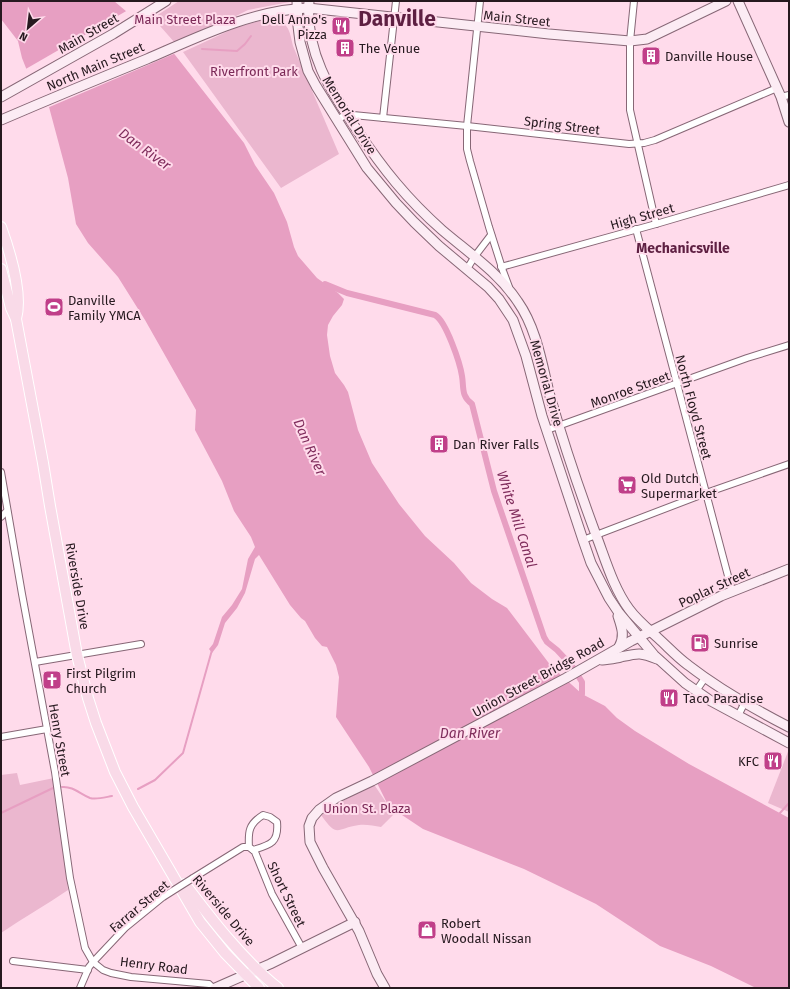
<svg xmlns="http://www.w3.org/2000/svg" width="790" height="989" viewBox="0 0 790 989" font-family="'Fira Sans',sans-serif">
	<rect width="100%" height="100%" fill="#ffdbeb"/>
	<g fill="#ebb7cf">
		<path d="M 179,1 L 295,1 L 248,10 L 224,22 L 175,43 L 153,18 Z"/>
		<path d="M 267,19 C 288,21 289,27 293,46 L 339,154 L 281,188 L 183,52 L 237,27 Z"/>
		<path d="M 789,749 L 789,812 L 768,803 Z"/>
		<path d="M 17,773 L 20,785 L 54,778 L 66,864 L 68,890 C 46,905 23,918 1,933 L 1,775 Z"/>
		<path d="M 373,783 L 394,814 L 381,827 C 374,826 366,824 359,825 C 336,828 338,839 321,815 L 323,813 Z"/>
	</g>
	<path fill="#e79fc2" d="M 1,1 L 114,1 L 146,28 L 161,37 L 244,143 L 255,165 L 274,193 L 287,222 L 294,247 L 298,256 L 317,278 L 338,293 L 344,299 L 342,305 L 333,316 L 328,325 L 327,335 L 330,356 L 335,373 L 344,385 L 348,392 L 358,430 L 372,463 L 399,504 L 425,536 L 454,563 L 471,583 L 492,599 L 507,608 L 551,666 L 582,694 L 605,706 L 617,718 L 635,731 L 689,764 L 789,818 L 789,988 L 756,988 L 711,966 L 660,946 L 596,904 L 524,869 L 423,829 L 399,813 L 387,803 L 369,767 L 336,717 L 339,677 L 336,665 L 327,647 L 322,646 L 315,638 L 305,621 L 301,618 L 290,605 L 259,555 L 255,559 L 245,593 L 237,608 L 225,623 L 218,645 L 212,653 L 209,649 L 213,644 L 222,617 L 232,605 L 242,589 L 248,559 L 255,547 L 251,537 L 234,511 L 222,481 L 195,430 L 196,410 L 145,320 L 118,277 L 88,243 L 76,224 L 68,178 L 49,107 L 34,88 L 22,58 L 18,41 L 1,19 Z"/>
	<path fill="#ffdbeb" d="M 128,10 L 162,35 L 176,53 L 47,108 L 32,89 L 24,70 Z"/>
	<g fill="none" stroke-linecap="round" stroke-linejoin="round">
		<g stroke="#e79fc2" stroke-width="2">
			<path d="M 202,49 L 237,51 L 245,44 L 251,36"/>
			<path d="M 62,787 C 73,786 80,794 90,798 C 96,800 106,797 112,796"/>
			<path d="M 138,789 L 155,780 L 183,753 L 212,650"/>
			<path d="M 1,813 L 53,788"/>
			<path d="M 780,813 L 789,803"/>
		</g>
		<path stroke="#e79fc2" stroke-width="6" d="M 325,284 L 347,293 L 435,315 C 446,321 460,363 462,376 C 464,388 461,396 472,404 L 494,491 L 544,637 L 547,642 L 557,650 L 572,666 L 582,682 L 582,694"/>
		<defs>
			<g id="street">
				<path d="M 480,1 L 467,126 L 467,149 L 470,161 L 489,227 L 503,271 L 509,287"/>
				<path d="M 634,1 L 630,41 L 630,110 L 656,224"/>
				<path d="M 781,97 L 789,95"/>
				<path d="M 383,118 L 396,1"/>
				<path d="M 336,120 L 346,115 L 353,115 L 467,126 L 629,144 L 644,143 L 655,140 L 777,88"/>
				<path d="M 636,229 L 732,591"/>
				<path d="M 501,267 L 656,224 L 789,185"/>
				<path d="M 467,269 L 475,256 L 491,235"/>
				<path d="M 547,430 L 747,358 L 789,345"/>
				<path d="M 1,472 L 22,594 L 55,772 L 70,878 L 85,948 L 93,962 L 103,970 L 111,973 L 131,977 L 209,984 L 213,988"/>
				<path d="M 1,517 L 7,511"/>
				<path d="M 583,540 L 706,493 L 789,464"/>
				<path d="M 35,662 L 141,644"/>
				<path d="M 696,691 L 705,678"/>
				<path d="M 738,716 L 745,702"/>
				<path d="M 1,737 L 47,729"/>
				<path d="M 253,850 L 255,852 L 272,894 L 302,948"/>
				<path d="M 193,878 L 243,847 L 249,847 L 253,850 C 270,845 279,843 277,822 L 270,817 L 263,815 C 249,824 248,831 249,847"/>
				<path d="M 13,961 L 88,970"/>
				<path d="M 80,988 L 89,967 L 93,962 L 125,928 L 163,897"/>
			</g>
			<g id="secondary">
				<path d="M 297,1 L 298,26 L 300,42 L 308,71 L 316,86 L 367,168 L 396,203 L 414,222 L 439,246 L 488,287 L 499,299 L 513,320 L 526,356 L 542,416 L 583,540 L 591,563 L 609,598 L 619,613 L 654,655 L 685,683 L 711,701 L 789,743"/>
				<path d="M 309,1 C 305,52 330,90 357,130 C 383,169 407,199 442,230 C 469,253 498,272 518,302 C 537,329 542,365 550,396 C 564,445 581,495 599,543 C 607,565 615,590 629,609 C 637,620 648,629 658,638 C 668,647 677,657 688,665 C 719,689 754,709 789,727"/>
				<path d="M 738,1 L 781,97 L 789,122"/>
				<path d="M 1,97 L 113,34 L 166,1"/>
				<path d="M 1,120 C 50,99 98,79 147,59 C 198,37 252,10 308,8 L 549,34 L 630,41 L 647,39 L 726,1"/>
				<path d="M 618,616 C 622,628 625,636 619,647"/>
				<path d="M 602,660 C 608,659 615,659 621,657 C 638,653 640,652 657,659"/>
				<path d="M 215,988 L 270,964 L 355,922"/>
				<path d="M 385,988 L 377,974 L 359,931 L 323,868 L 310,842 L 309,826 L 312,818 L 319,810 L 336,798 L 372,781 L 566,678 L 631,641 L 721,596 L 789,569"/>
			</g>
			<g id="primary">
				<path d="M 1,227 C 10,252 23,293 16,319"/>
				<path d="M 1,269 L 11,308 L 16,319 L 43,463 L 50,506 L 77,655 L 88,698 L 96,723 L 115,772 L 133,807 L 200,922 L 225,953 L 259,988"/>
				<path d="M 185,884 C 212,920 243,960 278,988"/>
			</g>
		</defs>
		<use href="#street" stroke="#876776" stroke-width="8"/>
		<use href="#secondary" stroke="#876776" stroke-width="11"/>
		<use href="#primary" stroke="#fff" stroke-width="12"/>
		<use href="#street" stroke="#fff" stroke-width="6"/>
		<use href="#secondary" stroke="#fcecf4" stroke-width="9"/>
		<use href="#primary" stroke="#f9dae8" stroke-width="10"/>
		<defs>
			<path id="street-bridge" d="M 163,897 L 193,878"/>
		</defs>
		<use href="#street-bridge" stroke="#876776" stroke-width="8" stroke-linecap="butt"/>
		<use href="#street-bridge" stroke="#fff" stroke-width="6"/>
	</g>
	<defs>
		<symbol id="restaurant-square" viewBox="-11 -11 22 22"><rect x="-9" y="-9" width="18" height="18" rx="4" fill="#c03f89" stroke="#ffdbeb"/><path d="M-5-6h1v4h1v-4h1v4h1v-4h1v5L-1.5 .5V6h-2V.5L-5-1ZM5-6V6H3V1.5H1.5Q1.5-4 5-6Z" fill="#fff"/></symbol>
		<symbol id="building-square" viewBox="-11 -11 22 22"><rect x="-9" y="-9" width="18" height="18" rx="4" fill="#c03f89" stroke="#ffdbeb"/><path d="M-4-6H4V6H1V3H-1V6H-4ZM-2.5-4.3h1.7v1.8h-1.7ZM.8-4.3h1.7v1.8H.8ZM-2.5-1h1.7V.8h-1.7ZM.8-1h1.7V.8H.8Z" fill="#fff"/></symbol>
		<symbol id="stadium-square" viewBox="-11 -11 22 22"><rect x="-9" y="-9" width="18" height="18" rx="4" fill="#c03f89" stroke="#ffdbeb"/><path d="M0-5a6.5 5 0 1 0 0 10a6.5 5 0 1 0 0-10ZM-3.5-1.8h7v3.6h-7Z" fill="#fff"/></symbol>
		<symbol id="supermarket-square" viewBox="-11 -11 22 22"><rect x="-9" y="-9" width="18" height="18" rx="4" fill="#c03f89" stroke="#ffdbeb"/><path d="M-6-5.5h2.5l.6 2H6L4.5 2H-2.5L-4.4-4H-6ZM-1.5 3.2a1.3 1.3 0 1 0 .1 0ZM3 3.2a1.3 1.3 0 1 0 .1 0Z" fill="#fff"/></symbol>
		<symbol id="fuel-square" viewBox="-11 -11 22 22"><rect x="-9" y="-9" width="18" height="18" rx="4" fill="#c03f89" stroke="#ffdbeb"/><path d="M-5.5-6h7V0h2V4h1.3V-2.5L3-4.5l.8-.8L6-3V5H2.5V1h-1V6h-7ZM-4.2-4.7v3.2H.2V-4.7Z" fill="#fff"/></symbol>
		<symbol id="church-square" viewBox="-11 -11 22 22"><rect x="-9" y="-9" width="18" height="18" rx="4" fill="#c03f89" stroke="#ffdbeb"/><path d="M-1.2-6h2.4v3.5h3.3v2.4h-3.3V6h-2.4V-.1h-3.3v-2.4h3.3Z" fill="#fff"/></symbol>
		<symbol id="shop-square" viewBox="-11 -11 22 22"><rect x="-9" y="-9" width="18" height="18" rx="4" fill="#c03f89" stroke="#ffdbeb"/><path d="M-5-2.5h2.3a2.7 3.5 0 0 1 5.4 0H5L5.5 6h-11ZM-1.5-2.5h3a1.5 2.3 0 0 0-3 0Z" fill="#fff"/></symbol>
	</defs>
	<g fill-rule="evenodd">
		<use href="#restaurant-square" x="330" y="15" width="22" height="22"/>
		<use href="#building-square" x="334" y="37" width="22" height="22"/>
		<use href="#building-square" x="640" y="45" width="22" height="22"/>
		<use href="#stadium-square" x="43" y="296" width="22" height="22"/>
		<use href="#building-square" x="428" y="433" width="22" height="22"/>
		<use href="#supermarket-square" x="616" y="474" width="22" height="22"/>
		<use href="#fuel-square" x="689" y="632" width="22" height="22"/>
		<use href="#church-square" x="41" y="669" width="22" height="22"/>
		<use href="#restaurant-square" x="658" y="687" width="22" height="22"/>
		<use href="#restaurant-square" x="762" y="750" width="22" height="22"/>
		<use href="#shop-square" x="416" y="919" width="22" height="22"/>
	</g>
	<g text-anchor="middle" stroke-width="4" stroke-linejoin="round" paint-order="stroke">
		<g font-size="13" fill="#26191f" stroke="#ffdbeb">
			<text transform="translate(517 18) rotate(6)" y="5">Main Street</text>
			<text transform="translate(88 33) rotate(-30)" y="5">Main Street</text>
			<text transform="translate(95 66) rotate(-23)" y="5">North Main Street</text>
			<text transform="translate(350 115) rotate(58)" y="5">Memorial Drive</text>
			<text transform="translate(562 125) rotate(7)" y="5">Spring Street</text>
			<text transform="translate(642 216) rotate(-16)" y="5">High Street</text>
			<text transform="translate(547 383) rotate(74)" y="5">Memorial Drive</text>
			<text transform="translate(630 389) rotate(-20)" y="5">Monroe Street</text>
			<text transform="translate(694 407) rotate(75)" y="5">North Floyd Street</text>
			<text transform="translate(78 586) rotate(80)" y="5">Riverside Drive</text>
			<text transform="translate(714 587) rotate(-25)" y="5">Poplar Street</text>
			<text transform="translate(538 677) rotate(-29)" y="5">Union Street Bridge Road</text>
			<text transform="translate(60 740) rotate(80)" y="5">Henry Street</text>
			<text transform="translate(287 894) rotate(64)" y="5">Short Street</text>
			<text transform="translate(139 906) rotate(-40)" y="5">Farrar Street</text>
			<text transform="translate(224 910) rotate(50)" y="5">Riverside Drive</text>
			<text transform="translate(154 965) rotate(7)" y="5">Henry Road</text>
		</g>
		<g font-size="13" fill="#7b2957" stroke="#ffdbeb">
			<text x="185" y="24">Main Street Plaza</text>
			<text x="254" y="76">Riverfront Park</text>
			<text x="367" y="813">Union St. Plaza</text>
		</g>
		<g font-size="13" fill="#26191f" stroke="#ffdbeb" text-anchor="start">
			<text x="327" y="24" text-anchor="end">Dell Anno's<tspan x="327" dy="15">Pizza</tspan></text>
			<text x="359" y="53">The Venue</text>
			<text x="665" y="61">Danville House</text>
			<text x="68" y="305">Danville<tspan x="68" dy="15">Family YMCA</tspan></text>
			<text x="453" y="449">Dan River Falls</text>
			<text x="641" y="483">Old Dutch<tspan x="641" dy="15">Supermarket</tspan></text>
			<text x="714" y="648">Sunrise</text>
			<text x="66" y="678">First Pilgrim<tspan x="66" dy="15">Church</tspan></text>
			<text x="683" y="703">Taco Paradise</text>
			<text x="759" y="766" text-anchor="end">KFC</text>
			<text x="441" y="928">Robert<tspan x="441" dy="15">Woodall Nissan</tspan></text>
		</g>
		<g font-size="14" font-style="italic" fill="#812e5d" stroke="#ffdbeb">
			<text transform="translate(145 149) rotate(36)" y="5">Dan River</text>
			<text transform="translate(310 447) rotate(66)" y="5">Dan River</text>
			<text transform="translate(517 519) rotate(72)" y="5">White Mill Canal</text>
			<text x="470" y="738">Dan River</text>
		</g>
		<g font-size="14" font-weight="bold" fill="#5e1f42" stroke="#ffdbeb">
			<text x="683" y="253">Mechanicsville</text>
		</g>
		<g font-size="21" font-weight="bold" fill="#5e1f42" stroke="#ffdbeb">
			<text x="397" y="26">Danville</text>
		</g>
	</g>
	<rect width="790" height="989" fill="none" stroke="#26191f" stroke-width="4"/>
	<g transform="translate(28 28) rotate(208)" stroke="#ffdbeb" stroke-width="3" paint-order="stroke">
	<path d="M0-3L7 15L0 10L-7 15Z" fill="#26191f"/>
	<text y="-6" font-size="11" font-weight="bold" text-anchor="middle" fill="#26191f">N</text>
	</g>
</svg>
